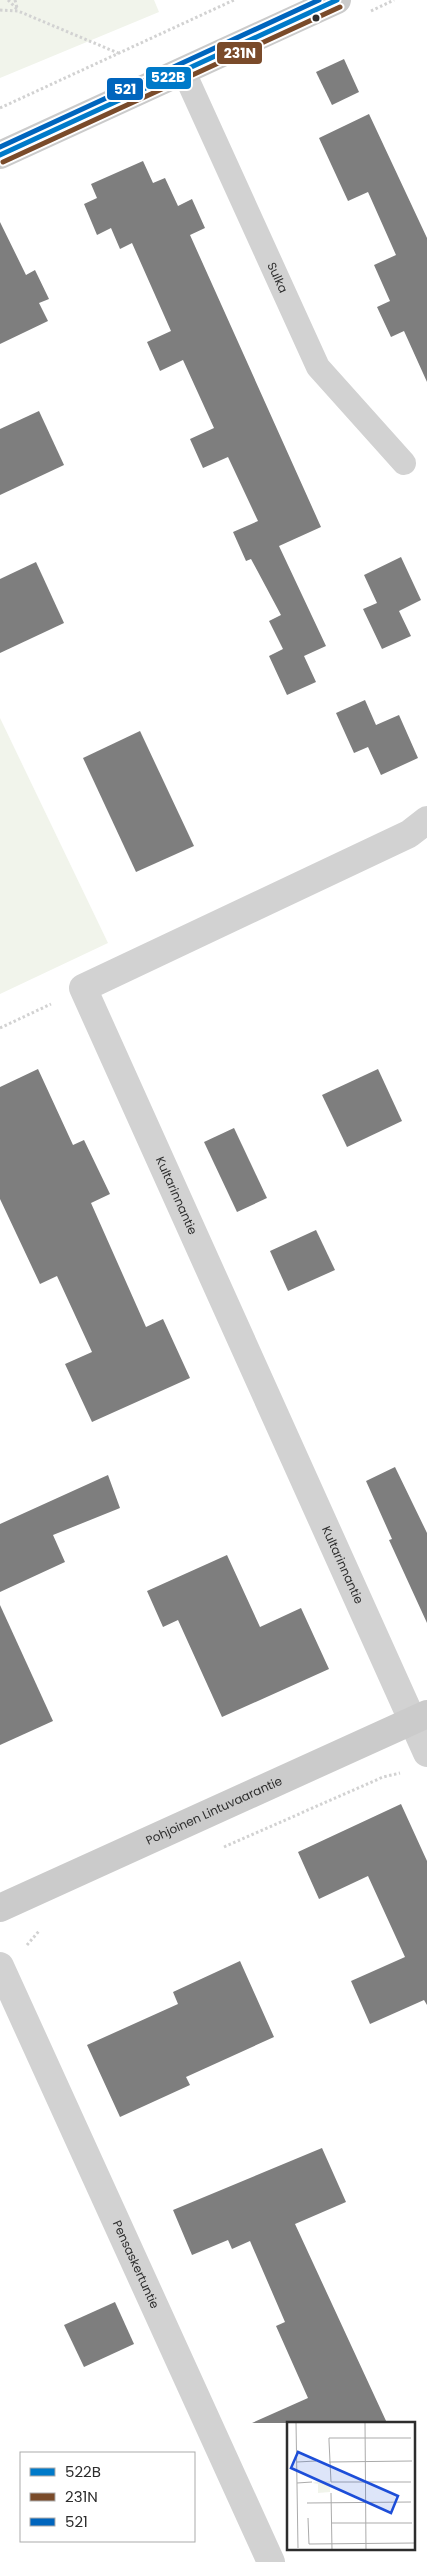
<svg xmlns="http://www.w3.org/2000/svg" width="427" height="2562" viewBox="0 0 427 2562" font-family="Poppins,sans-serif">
	<rect width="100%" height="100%" fill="#fff"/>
	<g fill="#f1f4eb">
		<path d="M 0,0 L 154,0 L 159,12 L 0,78 Z"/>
		<path d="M 0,718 L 108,943 L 0,994 Z"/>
	</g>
	<g fill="#7e7e7e">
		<path d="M 344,59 L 359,92 L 332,105 L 316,72 Z"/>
		<path d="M 369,114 L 427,238 L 427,382 L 404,331 L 391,337 L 377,307 L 390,301 L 374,265 L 396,255 L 368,192 L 348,201 L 319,138 Z"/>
		<path d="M 143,161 L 153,183 L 165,178 L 178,206 L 192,199 L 205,228 L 190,235 L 321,527 L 279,546 L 326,646 L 304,656 L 316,682 L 287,695 L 269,656 L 283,649 L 269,621 L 281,615 L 251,559 L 246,561 L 233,532 L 258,521 L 228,457 L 203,468 L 190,439 L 214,428 L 183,360 L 160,371 L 147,342 L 171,331 L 132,243 L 120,249 L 111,228 L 97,235 L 84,204 L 97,198 L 91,184 Z"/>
		<path d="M 0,222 L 26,275 L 35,270 L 49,299 L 39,303 L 48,321 L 0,344 Z"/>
		<path d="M 39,411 L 64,465 L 0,495 L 0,429 Z"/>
		<path d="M 401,557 L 421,600 L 399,611 L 411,636 L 382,649 L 363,609 L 377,603 L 364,575 Z"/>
		<path d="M 36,562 L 64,623 L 0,653 L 0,579 Z"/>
		<path d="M 365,700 L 376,725 L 399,715 L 418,758 L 381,775 L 368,747 L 354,753 L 336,713 Z"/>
		<path d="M 140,731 L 194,846 L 136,872 L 83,758 Z"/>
		<path d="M 38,1069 L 73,1145 L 84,1140 L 110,1194 L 91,1203 L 146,1327 L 163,1319 L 190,1378 L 92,1422 L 65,1364 L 92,1352 L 57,1276 L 40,1284 L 0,1199 L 0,1087 Z"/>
		<path d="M 378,1069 L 402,1121 L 347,1147 L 322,1095 Z"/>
		<path d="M 234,1128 L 267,1198 L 237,1212 L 204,1142 Z"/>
		<path d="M 316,1230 L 335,1270 L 288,1291 L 270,1251 Z"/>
		<path d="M 395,1467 L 427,1533 L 427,1623 L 389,1540 L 392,1539 L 366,1481 Z"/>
		<path d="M 108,1475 L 120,1508 L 53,1535 L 65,1562 L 0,1592 L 0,1524 Z"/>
		<path d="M 227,1555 L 260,1627 L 301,1608 L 329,1669 L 222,1717 L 178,1620 L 163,1627 L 147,1591 Z"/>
		<path d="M 0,1605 L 53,1721 L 0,1745 Z"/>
		<path d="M 401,1804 L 427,1861 L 427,2005 L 424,2000 L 370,2024 L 351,1981 L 405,1957 L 368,1876 L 319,1899 L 298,1852 Z"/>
		<path d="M 240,1961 L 274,2037 L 186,2077 L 190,2085 L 120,2117 L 87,2045 L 178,2004 L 173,1992 Z"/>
		<path d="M 322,2148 L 346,2202 L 295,2224 L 387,2423 L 252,2423 L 308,2398 L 276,2326 L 285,2322 L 250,2241 L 232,2249 L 228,2240 L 192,2255 L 173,2210 Z"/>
		<path d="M 115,2302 L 134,2344 L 84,2367 L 64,2325 Z"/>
	</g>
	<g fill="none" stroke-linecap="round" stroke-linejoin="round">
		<g stroke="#d2d2d2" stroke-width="3" stroke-dasharray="2.5 2.5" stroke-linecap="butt">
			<path d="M 8,0 L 18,10"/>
			<path d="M 15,0 L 17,8"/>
			<path d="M 0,10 L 18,11 L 118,53"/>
			<path d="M 371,11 L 394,0"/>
			<path d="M 0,108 L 234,0"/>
			<path d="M 0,1028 L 51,1004"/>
			<path d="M 224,1847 L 383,1777 L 400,1773"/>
			<path d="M 27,1945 L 39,1931"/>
		</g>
		<path stroke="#d2d2d2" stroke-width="24" id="s1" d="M 183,70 L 318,367 L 404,463"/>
		<g stroke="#d2d2d2" stroke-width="28">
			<path id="s2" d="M 427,820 L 409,834 L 83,988 L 427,1753"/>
			<path id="s3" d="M 0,1966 L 271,2562"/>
		</g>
		<g stroke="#cbcbcb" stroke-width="28">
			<path d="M 0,155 L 337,0"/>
			<path id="s4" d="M 0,1908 L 427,1714"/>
		</g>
		<defs>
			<path id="bus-1" d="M 0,155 L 337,0"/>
			<path id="bus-2" d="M 3,162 L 340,7"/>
			<path id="bus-3" d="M 0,147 L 319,0"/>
		</defs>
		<use href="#bus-1" stroke="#fff" stroke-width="9"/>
		<use href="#bus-2" stroke="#fff" stroke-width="9"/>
		<use href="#bus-3" stroke="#fff" stroke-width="9"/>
		<use href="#bus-1" stroke="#007ac9" stroke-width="5"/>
		<use href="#bus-2" stroke="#7a4b2a" stroke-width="5"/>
		<use href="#bus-3" stroke="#0065bd" stroke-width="5"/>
	</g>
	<circle fill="#2d2d2d" stroke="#fff" stroke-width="2" cx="316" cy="18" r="4.5"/>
	<g text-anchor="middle" stroke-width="5" stroke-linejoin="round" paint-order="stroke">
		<g font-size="12" fill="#2d2d2d" stroke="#fff">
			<text dy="4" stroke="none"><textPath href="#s1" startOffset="228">Sulka</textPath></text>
			<text dy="4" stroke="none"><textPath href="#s2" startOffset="611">Kultarinnantie</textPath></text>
			<text dy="4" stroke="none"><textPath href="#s2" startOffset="1016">Kultarinnantie</textPath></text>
			<text dy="4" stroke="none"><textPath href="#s4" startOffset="235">Pohjoinen Lintuvaarantie</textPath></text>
			<text dy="4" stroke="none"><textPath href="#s3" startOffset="328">Pensaskertuntie</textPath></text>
		</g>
	</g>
	<g transform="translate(287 2422)">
		<rect width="128" height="128" fill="#fff"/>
		<path d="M 31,59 L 43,59 L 43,70 L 31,71 L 31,62 L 25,61 Z" fill="#f1f4eb"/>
		<path fill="none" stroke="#ababab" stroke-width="1" d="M 9,0 L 11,126M 78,0 L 79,128M 124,16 L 42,16 L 42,19 L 44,60 L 124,60M 10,40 L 29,39M 42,40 L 125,39M 10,61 L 25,60M 44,71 L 45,128M 20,81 L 124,80M 21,96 L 22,122 L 128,121M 45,101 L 125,101"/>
		<path fill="#1d4ed8" fill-opacity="0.15" stroke="#1d4ed8" stroke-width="2.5" d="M 11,30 L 111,74 L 104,91 L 4,46 Z"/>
		<rect width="128" height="128" fill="none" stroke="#2d2d2d" stroke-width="2.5"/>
	</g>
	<g stroke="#fff" stroke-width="2">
		<rect x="216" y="41" width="47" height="24" rx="5" fill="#7a4b2a"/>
		<rect x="145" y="66" width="47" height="24" rx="5" fill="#007ac9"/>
		<rect x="106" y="77" width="38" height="24" rx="5" fill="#0065bd"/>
	</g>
	<g font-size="14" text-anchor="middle" font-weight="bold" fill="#fff">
		<text x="240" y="58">231N</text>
		<text x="168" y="82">522B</text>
		<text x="125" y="94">521</text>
	</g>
	<rect x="20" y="2452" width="175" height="90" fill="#ffffff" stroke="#ababab"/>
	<rect x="30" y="2468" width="25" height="8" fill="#007ac9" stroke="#ababab"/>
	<text x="65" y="2477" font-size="15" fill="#2d2d2d">522B</text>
	<rect x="30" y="2493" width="25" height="8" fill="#7a4b2a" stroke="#ababab"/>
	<text x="65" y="2502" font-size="15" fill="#2d2d2d">231N</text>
	<rect x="30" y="2518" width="25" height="8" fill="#0065bd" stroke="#ababab"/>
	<text x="65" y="2527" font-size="15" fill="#2d2d2d">521</text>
</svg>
